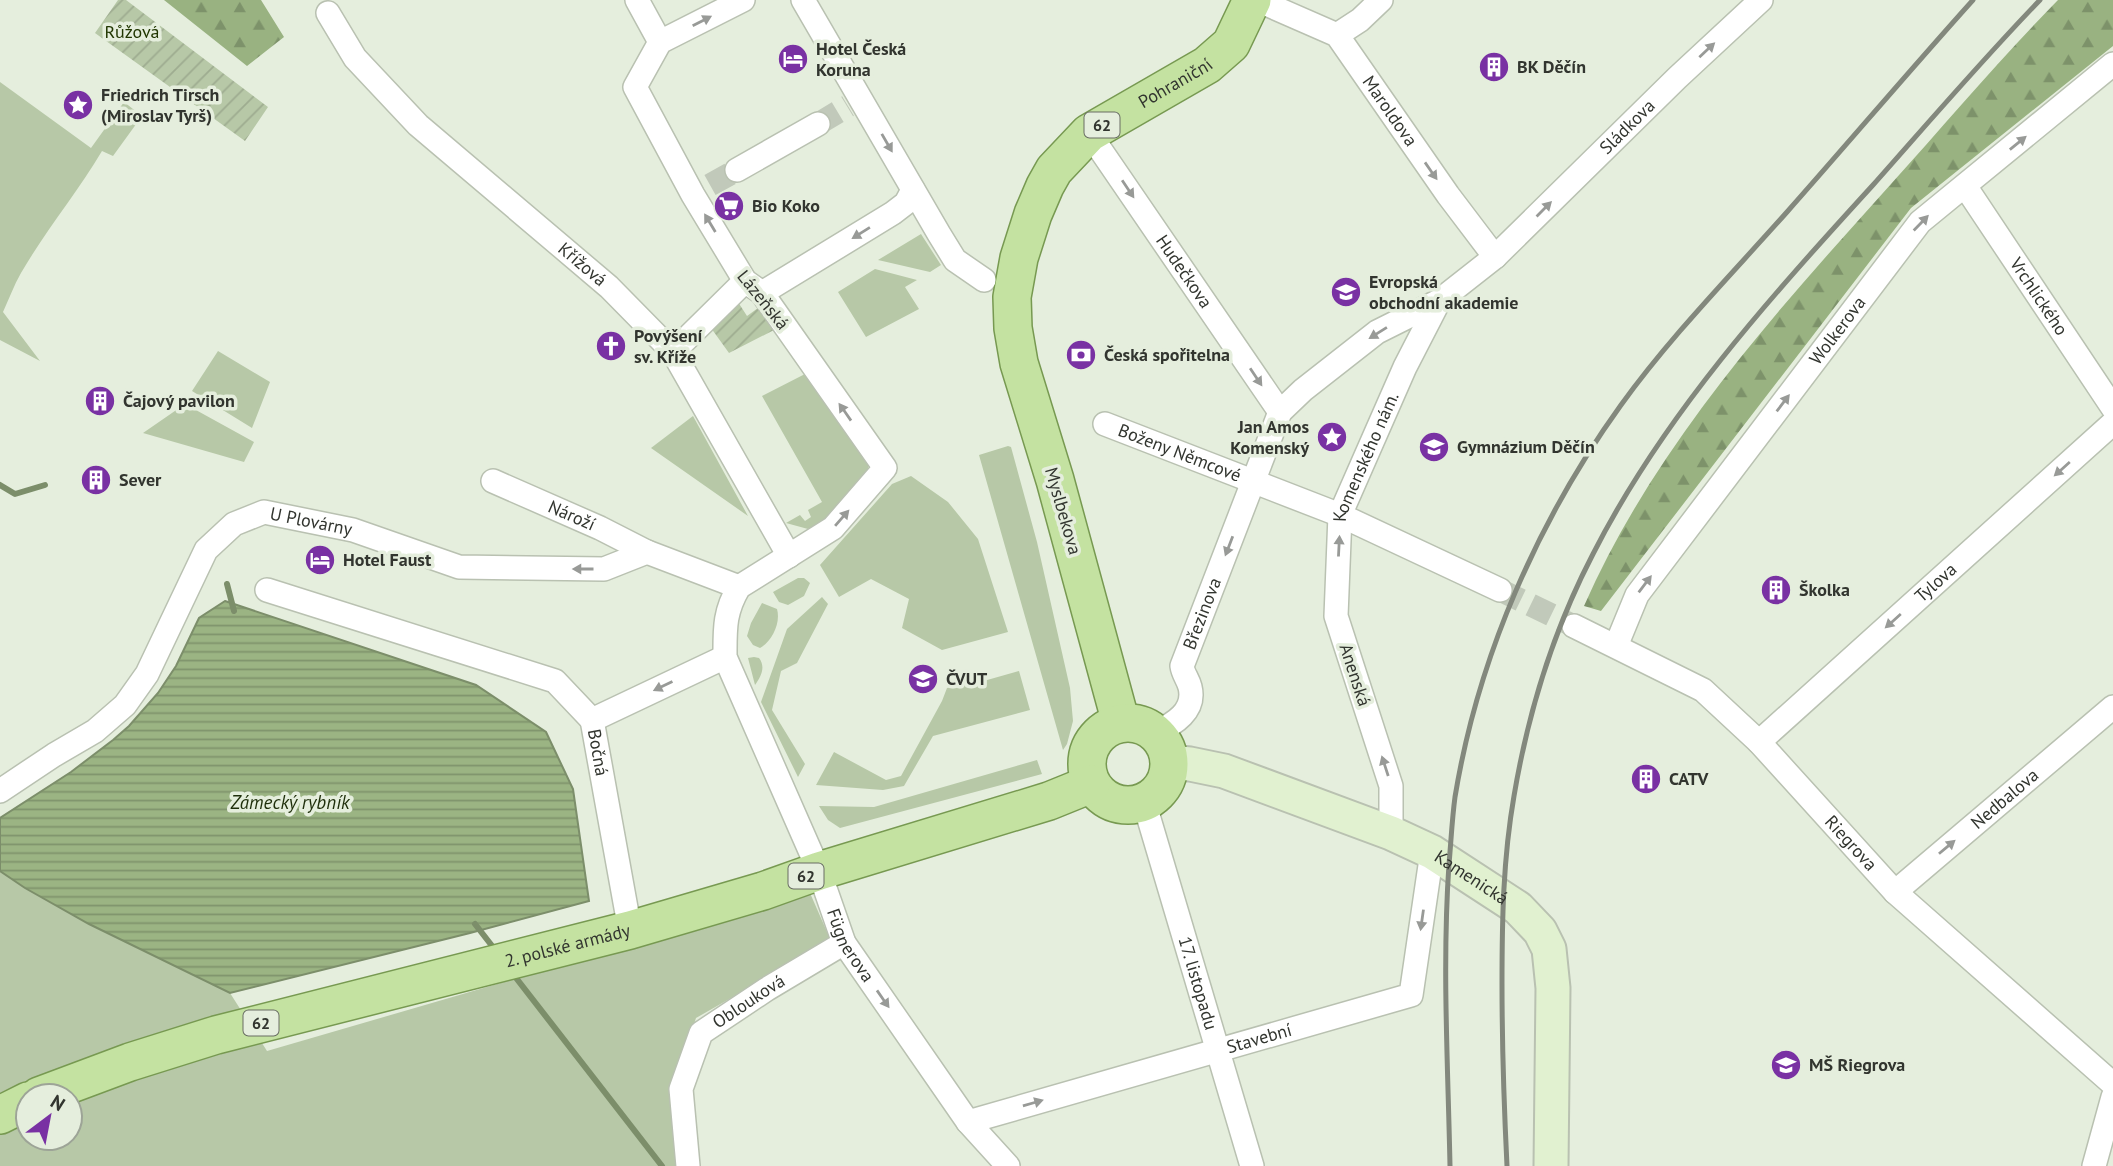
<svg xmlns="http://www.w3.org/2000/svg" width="2113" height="1166" viewBox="0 0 2113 1166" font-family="'PT Sans',sans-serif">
<defs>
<pattern id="forest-firs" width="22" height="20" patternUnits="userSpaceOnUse" patternTransform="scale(1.75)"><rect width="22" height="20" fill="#99b281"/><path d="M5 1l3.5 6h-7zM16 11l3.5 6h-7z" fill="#7d926a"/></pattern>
<pattern id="garden-furrows" width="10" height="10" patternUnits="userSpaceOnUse" patternTransform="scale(1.75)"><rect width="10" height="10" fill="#b7c8a7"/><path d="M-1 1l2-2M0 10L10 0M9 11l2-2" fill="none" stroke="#9eac90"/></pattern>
<pattern id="water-rules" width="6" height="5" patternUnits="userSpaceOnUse" patternTransform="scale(1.75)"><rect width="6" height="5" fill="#9bb483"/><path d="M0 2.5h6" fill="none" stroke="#7f936c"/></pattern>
</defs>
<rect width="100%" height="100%" fill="#e5eedd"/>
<path fill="#b7c8a7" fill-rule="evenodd" d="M0,82L91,148L124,102L142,116L113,156L102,151C77,193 46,230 21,273C14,285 9,299 3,312L40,361L0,340Z
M921,234L941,265L930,272L878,260Z
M875,269L917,280L905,287L919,309L866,337L838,292Z
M218,351L270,382L252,428L192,391Z
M805,374L868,463V471L827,519L808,529L786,523L800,515L805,521L811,517L808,510L822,502L762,396Z
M185,404L254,442L244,462L143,433Z
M693,416L748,516L651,448Z
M1008,446L1011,447L1037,542L1070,688L1073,721L1067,744L1063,750L979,455Z
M911,476L948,502L978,539L1008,632L942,650L902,628L909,599L871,579L839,597L820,565L892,484Z
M798,578H804L810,583L804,596L788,605L779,602L773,592Z
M822,597L828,604L797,663L781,671L772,710L805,764L798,777L761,702L787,629Z
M762,603L777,609C781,623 772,641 760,648L753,645L747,636L751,623Z
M754,657L759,658C766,667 761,677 755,685L748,658Z
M1019,671L1030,710L933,736L904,786L883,790L816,785L834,752L886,780L901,776L942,701L947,688L964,682L966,686Z
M1037,760L1042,774L840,828L828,820L819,806L874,807Z
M0,871L25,888L89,924L230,993L267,1051L810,893L831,941L696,1018L671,1094L680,1166H0ZM28,1096H70V1138H28Z"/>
<path fill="url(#forest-firs)" d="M164,0H261L284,37L247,66Z
M2058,0H2113V46L1911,208L1601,611L1584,606C1655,445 1774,314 1891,184C1946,123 2000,59 2058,0Z"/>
<path fill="url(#garden-furrows)" d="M118,0H126L268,107L245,141L95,33Z
M738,302L747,316L758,308L774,330L729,353L711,328Z"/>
<path fill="url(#water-rules)" stroke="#7c8e6a" stroke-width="2" d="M225,601L476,685L546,732L573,789L589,901L470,933L230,993L89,924L25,888L0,871V818L71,772L113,740L129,726L158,693L176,666L199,618Z"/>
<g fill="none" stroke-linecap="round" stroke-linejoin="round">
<path stroke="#7c8e6a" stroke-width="6" d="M0,485L15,494L45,485
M227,584L234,611
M475,924L496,951
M513,974L662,1166"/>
<path stroke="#c1c9ba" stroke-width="23" stroke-dasharray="23 11" stroke-linecap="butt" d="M818,124L848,106
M710,185L737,170
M1500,590L1574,626"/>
<g stroke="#b9c1b1" stroke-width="26">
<g id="street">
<path d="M637,0L660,42"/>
<path id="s1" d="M743,0L660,42L635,87L693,195L745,281L762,293L885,468L833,528L739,587C724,612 725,629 725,657L819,871L844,943L968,1122L1008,1166"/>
<path d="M803,0L939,234L955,260L984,280"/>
<path id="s2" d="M1257,0L1337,35L1448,195L1495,257"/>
<path id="s3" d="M328,13L355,58L418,125L609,287L673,352L789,556"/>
<path d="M1337,35L1360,20L1381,0"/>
<path id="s4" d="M1089,133L1280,412"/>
<path d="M737,170L818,124"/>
<path id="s5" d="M1965,186L2113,408"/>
<path d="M762,293L893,213L906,203L913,190"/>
<path d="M673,352L745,281"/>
<path id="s6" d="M1105,424L1340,515L1500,590"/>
<path id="s7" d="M493,481L600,528L647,552L739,587"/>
<path d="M267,590L555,681L592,720"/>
<path id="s8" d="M1574,626L1703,690L1759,742L1895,892L2113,1084"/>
<path id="s9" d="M1616,646L1637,595L1920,222L2113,64"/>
<path id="s10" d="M592,720L630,930"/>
<path d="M592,720L725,657"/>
<path id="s11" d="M1155,733C1174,724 1196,711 1190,687C1188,679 1183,674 1182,666L1280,412L1303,390L1377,332L1439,301L1495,257L1677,78L1761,0"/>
<path id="s12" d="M1759,742L2113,423"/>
<path id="s13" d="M0,791L54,755L95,731L125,705L147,674L206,550L234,524L264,512L353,530L459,567L604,569L647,552"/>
<path id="s14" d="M1144,802L1252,1166"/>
<path id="s15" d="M1391,833V786L1336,616L1340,515L1405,367L1439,301"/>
<path id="s16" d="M1895,892L2113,707"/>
<path id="s17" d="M968,1122L1411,995L1432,852"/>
<path id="s18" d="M688,1166L681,1089L701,1033L767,989L844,943"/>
<path d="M2094,1166L2113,1097"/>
</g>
</g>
<g stroke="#b9c1b1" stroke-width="37">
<g id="secondary">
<path id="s19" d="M1169,762L1190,764L1224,771L1391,833L1432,852L1518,908L1540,931L1549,949L1553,988L1551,1166"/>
</g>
</g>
<g stroke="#779951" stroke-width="40">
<g id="primary">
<path id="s20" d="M1121,723L1055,480L1019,363L1013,328L1012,297L1019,258L1033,214L1045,186L1054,170L1089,133L1207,65L1231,44L1252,0"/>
<circle cx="1128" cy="764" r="41"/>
<path id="s21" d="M39,1096L130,1062L216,1035L630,930L763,891L819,871L1049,801L1091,784"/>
<path d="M0,1115L28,1101"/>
</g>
</g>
<use href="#street" stroke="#fff" stroke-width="23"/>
<use href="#secondary" stroke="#e1f1d0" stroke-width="33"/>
<use href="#primary" stroke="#c4e2a1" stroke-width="37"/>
<path stroke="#83887d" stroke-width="5" d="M1450,1166C1448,1065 1442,965 1449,864C1451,842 1452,819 1455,797C1478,657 1538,520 1621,405C1670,337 1731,275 1787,212C1849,142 1910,70 1973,0
M1507,1166C1504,1105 1502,1045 1502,984C1502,921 1503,859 1514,796C1528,713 1554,629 1593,554C1663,416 1769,299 1873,185C1928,123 1982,60 2040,0"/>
</g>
<defs><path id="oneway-solid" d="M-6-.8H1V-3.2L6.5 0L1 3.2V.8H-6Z" transform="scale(1.75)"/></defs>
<g fill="#989a97">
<use href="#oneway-solid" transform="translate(702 21) rotate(-27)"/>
<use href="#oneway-solid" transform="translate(1707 50) rotate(-43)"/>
<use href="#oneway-solid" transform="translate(887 143) rotate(60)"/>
<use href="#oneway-solid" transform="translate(2018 143) rotate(-39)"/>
<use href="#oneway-solid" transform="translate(1431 171) rotate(55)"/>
<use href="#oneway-solid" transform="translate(1128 189) rotate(56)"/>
<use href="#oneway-solid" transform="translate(1544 209) rotate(-45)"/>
<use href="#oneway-solid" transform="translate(710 223) rotate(-121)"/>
<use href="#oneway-solid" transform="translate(1921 223) rotate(-46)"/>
<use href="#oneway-solid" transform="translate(861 233) rotate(148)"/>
<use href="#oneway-solid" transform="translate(1378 333) rotate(148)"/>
<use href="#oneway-solid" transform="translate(1256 377) rotate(56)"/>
<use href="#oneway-solid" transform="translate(1783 403) rotate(-53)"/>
<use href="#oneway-solid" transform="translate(845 412) rotate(-125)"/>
<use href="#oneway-solid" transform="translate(2062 469) rotate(138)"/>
<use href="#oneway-solid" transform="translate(842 518) rotate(-49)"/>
<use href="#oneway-solid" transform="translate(1229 546) rotate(111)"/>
<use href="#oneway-solid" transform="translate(1339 546) rotate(-87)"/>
<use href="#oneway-solid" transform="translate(583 569) rotate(-180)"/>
<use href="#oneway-solid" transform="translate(1645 584) rotate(-53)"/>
<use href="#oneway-solid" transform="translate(1893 621) rotate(138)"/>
<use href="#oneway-solid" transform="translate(663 686) rotate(154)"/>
<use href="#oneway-solid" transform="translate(1385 766) rotate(-108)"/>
<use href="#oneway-solid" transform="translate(1947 847) rotate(-40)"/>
<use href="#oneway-solid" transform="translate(1422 920) rotate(98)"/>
<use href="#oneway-solid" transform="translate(883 999) rotate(55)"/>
<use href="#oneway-solid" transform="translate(1033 1103) rotate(-16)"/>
</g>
<defs>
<g id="hotel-disc" transform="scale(1.575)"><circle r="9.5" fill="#7931a3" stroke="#e5eedd"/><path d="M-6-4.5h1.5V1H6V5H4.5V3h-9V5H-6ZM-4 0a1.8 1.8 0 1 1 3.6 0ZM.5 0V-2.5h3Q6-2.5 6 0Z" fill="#fff"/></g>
<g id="building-disc" transform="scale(1.575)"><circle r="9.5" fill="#7931a3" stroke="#e5eedd"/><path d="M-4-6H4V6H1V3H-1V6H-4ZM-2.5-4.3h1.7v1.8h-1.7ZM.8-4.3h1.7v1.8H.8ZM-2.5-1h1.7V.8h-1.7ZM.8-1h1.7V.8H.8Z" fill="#fff"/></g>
<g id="sight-disc" transform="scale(1.575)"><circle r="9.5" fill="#7931a3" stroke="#e5eedd"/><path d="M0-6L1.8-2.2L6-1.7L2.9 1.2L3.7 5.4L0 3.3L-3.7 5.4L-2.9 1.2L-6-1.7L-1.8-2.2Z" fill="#fff"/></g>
<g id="supermarket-disc" transform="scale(1.575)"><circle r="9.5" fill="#7931a3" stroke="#e5eedd"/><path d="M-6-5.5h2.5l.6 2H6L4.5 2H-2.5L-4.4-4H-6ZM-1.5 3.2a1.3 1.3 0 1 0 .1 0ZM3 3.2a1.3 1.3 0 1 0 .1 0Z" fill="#fff"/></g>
<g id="university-disc" transform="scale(1.575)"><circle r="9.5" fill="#7931a3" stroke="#e5eedd"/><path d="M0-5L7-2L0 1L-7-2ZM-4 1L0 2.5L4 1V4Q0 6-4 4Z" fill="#fff"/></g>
<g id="church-disc" transform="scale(1.575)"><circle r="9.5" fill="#7931a3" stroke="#e5eedd"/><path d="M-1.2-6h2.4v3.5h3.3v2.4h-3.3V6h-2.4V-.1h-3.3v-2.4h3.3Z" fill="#fff"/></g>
<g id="bank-disc" transform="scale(1.575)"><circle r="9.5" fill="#7931a3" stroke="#e5eedd"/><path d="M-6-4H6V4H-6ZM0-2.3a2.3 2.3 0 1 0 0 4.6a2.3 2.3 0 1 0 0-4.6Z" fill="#fff"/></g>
<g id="school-disc" transform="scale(1.575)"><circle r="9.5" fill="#7931a3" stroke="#e5eedd"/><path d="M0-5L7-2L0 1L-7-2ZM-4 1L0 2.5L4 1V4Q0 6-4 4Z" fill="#fff"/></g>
</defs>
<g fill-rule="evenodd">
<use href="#hotel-disc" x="793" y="59"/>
<use href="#building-disc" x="1494" y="67"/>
<use href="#sight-disc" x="78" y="105"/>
<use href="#supermarket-disc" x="729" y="206"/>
<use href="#university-disc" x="1346" y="292"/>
<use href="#church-disc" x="611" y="346"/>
<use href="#bank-disc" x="1081" y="355"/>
<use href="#building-disc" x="100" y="401"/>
<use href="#sight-disc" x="1332" y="437"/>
<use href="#university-disc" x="1434" y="447"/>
<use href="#building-disc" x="96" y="480"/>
<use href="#hotel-disc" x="320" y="560"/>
<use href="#building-disc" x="1776" y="590"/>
<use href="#university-disc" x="923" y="679"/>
<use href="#building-disc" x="1646" y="779"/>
<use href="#school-disc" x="1786" y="1065"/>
</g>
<g text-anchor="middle" stroke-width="7" stroke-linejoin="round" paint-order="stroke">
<g fill="#e5eedd" stroke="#686c63" stroke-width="2">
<rect x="1084.5" y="112.5" width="35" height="25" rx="5"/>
<rect x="788.5" y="863.5" width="35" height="25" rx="5"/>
<rect x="243.5" y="1010.5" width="35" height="25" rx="5"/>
</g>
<g font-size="16" font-weight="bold" fill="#32352f">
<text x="1102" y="131">62</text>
<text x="806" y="882">62</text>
<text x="261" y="1029">62</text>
</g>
<g font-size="18" fill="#203600" stroke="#e5eedd">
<text x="132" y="38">Růžová</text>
</g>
<g font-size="18" font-weight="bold" fill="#32352f" stroke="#e5eedd" text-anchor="start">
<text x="816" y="55">Hotel Česká<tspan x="816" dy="21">Koruna</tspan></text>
<text x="1517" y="73">BK Děčín</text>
<text x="101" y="101">Friedrich Tirsch<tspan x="101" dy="21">(Miroslav Tyrš)</tspan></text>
<text x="752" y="212">Bio Koko</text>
<text x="1369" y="288">Evropská<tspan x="1369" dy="21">obchodní akademie</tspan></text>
<text x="634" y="342">Povýšení<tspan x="634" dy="21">sv. Kříže</tspan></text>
<text x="1104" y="361">Česká spořitelna</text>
<text x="123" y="407">Čajový pavilon</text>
<text x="1309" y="433" text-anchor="end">Jan Amos<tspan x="1309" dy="21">Komenský</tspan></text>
<text x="1457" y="453">Gymnázium Děčín</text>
<text x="119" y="486">Sever</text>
<text x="343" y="566">Hotel Faust</text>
<text x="1799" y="596">Školka</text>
<text x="946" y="685">ČVUT</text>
<text x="1669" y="785">CATV</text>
<text x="1809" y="1071">MŠ Riegrova</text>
</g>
<g font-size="18" fill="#32352f" stroke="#e5eedd">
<text dy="6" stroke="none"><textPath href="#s20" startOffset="726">Pohraniční</textPath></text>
<text dy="6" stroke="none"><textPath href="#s2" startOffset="180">Maroldova</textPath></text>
<text dy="6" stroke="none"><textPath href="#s11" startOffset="810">Sládkova</textPath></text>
<text dy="6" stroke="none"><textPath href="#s3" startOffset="360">Křížová</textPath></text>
<text dy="6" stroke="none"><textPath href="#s4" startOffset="168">Hudečkova</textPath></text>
<text dy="6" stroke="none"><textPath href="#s5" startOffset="133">Vrchlického</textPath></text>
<text transform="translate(763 300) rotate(51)" y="6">Lázeňská</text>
<text dy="6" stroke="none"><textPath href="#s9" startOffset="387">Wolkerova</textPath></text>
<text dy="6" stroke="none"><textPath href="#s15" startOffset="390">Komenského nám.</textPath></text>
<text dy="6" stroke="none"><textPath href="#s6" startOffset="80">Boženy Němcové</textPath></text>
<text transform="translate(1063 511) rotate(74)" y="6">Myslbekova</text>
<text dy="6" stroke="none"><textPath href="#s7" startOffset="86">Nároží</textPath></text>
<text dy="6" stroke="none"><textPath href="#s13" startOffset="446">U Plovárny</textPath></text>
<text dy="6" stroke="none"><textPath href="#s12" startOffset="238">Tylova</textPath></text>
<text dy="6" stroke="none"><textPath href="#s11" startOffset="142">Březinova</textPath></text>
<text transform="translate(1355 675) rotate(72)" y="6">Anenská</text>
<text dy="6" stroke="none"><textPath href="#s10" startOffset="33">Bočná</textPath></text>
<text dy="6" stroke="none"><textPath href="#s16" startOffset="144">Nedbalova</textPath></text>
<text dy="6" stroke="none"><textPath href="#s8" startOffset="357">Riegrova</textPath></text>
<text dy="6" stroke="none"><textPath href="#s19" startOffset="326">Kamenická</textPath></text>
<text dy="6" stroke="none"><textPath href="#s1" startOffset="1180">Fügnerova</textPath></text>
<text dy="6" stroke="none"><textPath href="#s21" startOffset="550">2. polské armády</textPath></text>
<text dy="6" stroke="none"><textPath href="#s14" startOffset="189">17. listopadu</textPath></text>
<text dy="6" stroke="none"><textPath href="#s18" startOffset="194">Oblouková</textPath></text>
<text dy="6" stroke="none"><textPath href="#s17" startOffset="303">Stavební</textPath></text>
</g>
<g font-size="19" font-style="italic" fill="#1f2f0b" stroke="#e5eedd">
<text x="290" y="809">Zámecký rybník</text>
</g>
</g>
<g transform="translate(49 1117) rotate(32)"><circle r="33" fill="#e5eedd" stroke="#9da497" stroke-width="2"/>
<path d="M0-5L12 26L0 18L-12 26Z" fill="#7931a3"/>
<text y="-10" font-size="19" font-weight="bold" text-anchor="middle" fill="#32352f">N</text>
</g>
</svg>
